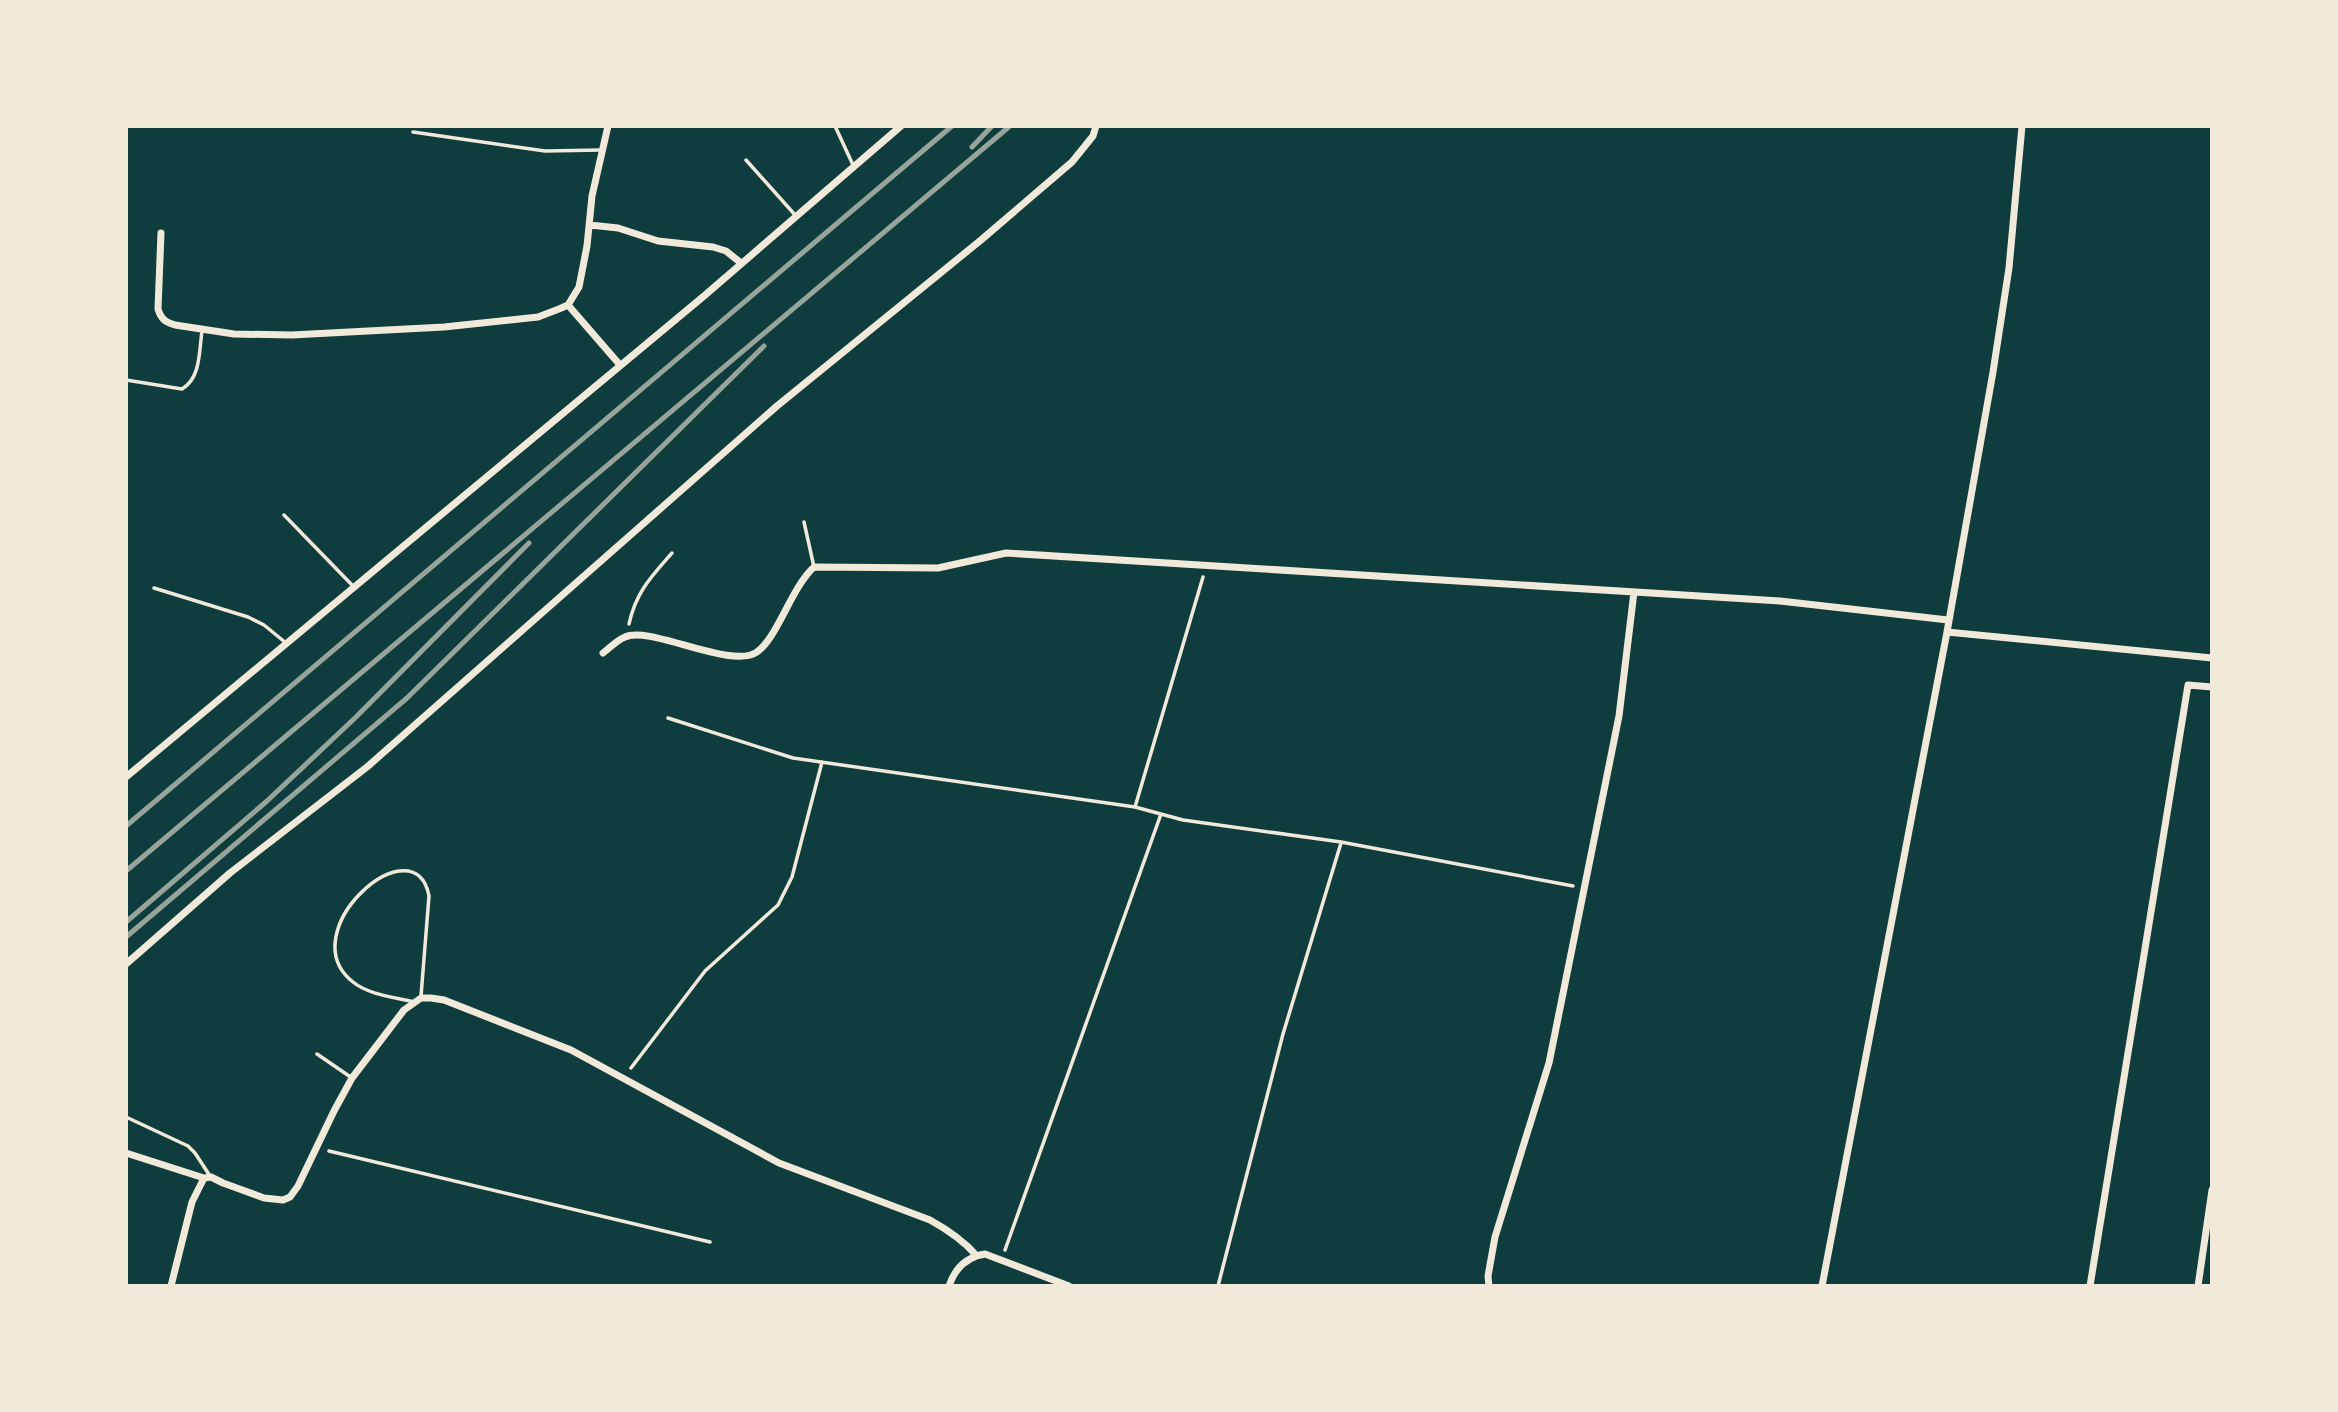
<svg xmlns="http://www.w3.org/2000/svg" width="2338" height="1412" viewBox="0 0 2338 1412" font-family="Manrope,sans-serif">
<rect width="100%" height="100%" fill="#0f3d3e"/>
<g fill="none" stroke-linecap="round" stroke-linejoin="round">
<path stroke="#f1e9da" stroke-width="3.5" d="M629,624C636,592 651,577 672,553
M668,718L793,758L1135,807L1183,820L1341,842L1573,886
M1135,807L1203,577
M631,1068L705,971L778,905L792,877L822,762
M329,1151L710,1242
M1005,1250L1161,814
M1218,1286L1283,1034L1341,843"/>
<path stroke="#f1e9da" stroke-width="3.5" d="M835,126L853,165
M413,132L545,151L602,150
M746,160L796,216
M126,380L182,389C201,378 199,351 202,331
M284,515L353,586
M804,522L814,567
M154,588L248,617L264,625L286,643
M414,1002C394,997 369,995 353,982C289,932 415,821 429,896L421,996
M317,1054L352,1078
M126,1117L188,1146L195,1153L210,1176"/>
<path stroke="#f1e9da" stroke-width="7" d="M590,225L618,228L658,241L713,247L726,251L741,263
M161,233L158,309C161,319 165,322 175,325L234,334L292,335L444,327L538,317L559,309L568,305L579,287L587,246L592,196L608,126
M568,305L620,365
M1947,632L2212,658
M603,653C610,648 617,640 625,637C649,625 732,670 757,652C778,637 791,588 814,567L938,568L1006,553L1780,601L1948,620
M126,777L704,296L901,126
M126,964L230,873L367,767L777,406L981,240L1072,162L1093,136L1096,126
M126,1153L204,1178
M171,1286L192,1202L204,1178L211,1177L223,1183L264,1198L283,1200L290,1197L298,1186L334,1111L352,1078L404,1010L421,998H431L444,1000L571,1050L779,1163L930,1220C948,1230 963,1240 976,1255
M949,1286C955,1268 966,1257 985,1254L1069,1286
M1489,1286L1488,1276L1495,1237L1549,1063L1619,716L1634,592
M1822,1286L1947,632L1993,372L2009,268L2022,126
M2090,1286L2188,685L2212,687
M2198,1286L2212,1190"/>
<path stroke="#97a49c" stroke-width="5" d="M972,147L992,126
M126,826L952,126
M126,871L1010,126
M126,922L267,801L356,717L529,543
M126,937L407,698L764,346"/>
</g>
<rect width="2338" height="1412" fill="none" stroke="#f1e9da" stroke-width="256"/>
</svg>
